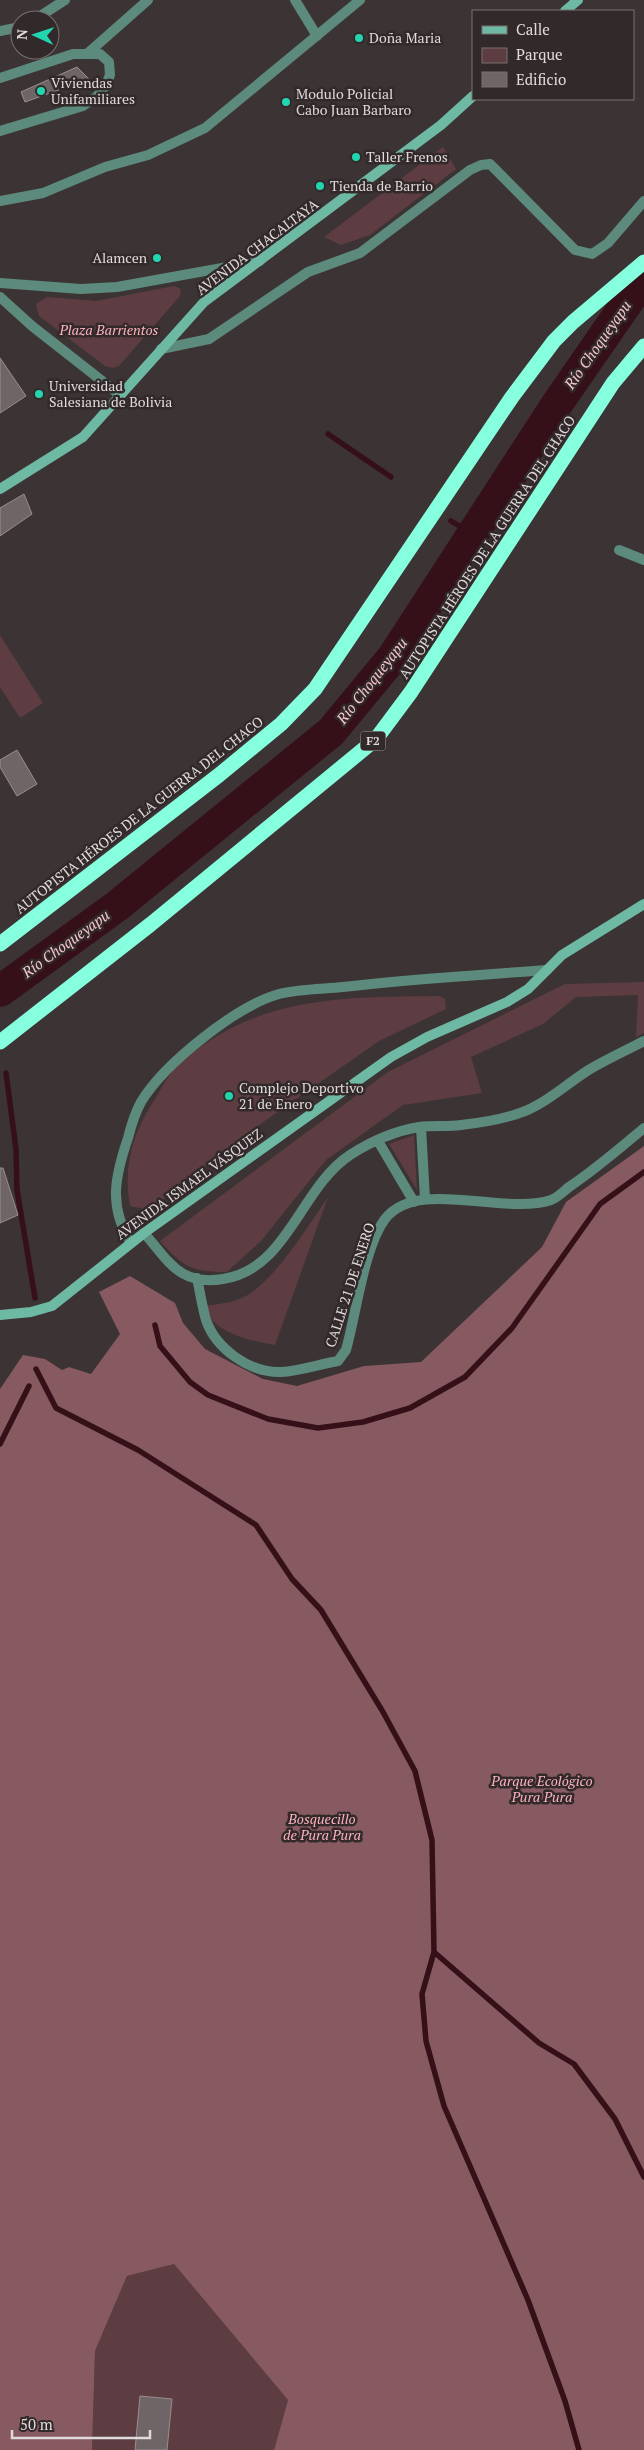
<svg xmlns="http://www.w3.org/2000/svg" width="644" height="2450" viewBox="0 0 644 2450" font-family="'PT Serif',serif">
<rect width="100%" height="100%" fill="#3c3334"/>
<path fill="#5d3d42" d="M443,147L456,169L370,235L341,245L324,237Z
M174,286L181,289L180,296L119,366L113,368L105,366L39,316L36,304L47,297L96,301Z
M0,635L43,703L20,718L0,687Z
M644,982V1033L636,1037L638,995L576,997L543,1024L471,1057L482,1093L403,1105L326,1160L261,1241L227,1272C192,1272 183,1267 160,1241L388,1072L565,984Z
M440,996L445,999L446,1009L379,1041L266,1120L149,1210L130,1206C123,1167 132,1135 153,1102C159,1093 164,1082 171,1073C180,1061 196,1050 209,1041C279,995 359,997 440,996Z
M414,1135L417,1190L389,1144Z
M328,1197L275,1345C251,1341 212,1333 204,1306C218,1304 233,1303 246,1296C276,1279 308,1226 328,1197Z
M174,2264L288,2400L274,2450H92L95,2351L127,2276Z"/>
<path fill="#875960" d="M644,1146V2450H274L288,2400L174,2264L127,2276L95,2351L92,2450H0V1389L23,1355L45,1359L62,1370L69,1367L91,1374L120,1334L99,1292L130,1276L175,1303L183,1323L205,1349L263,1379L297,1386L364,1366L421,1362L542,1247L566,1202Z"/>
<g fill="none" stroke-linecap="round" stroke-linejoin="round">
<path stroke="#351018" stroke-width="5.5" d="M328,434L391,477
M451,521L473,534
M6,1073L16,1149L17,1190L35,1298
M155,1325L160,1346L190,1382L208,1395L268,1419L318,1428L363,1422L410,1408L465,1377L512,1328L600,1204L644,1172
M36,1369L56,1408L138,1450L256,1525L292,1579L321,1610L383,1712L415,1771L432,1840L434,1952L422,1994L426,2041L444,2106L528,2300L565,2401L579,2450
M0,1444L29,1386
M434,1952L539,2043L574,2064L615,2119L644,2177"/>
<path stroke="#351018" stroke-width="32" d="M0,991L117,906L331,732L393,657L557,404L644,278"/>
</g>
<path fill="#6f6466" stroke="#9a8e8f" d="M77,67L89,79L25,102L21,92Z
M0,358L26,396L0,413Z
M24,494L32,514L0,536V508Z
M17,750L37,784L17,796L0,767V760Z
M0,1168H3L18,1215L0,1223Z
M140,2396L172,2399L167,2450H135Z"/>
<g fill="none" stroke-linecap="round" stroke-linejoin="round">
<path stroke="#5c8a7c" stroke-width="10" d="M295,0L317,36
M34,20L65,0
M0,31L20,27
M88,53L148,0
M0,78L73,54H100L109,62L110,75L105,87L96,97L83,106L0,131
M0,201L43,193L105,167L148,155L205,128L360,0
M0,283L81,289L117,287L260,261
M0,297L32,326L120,395
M161,349L209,339L308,272L360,253L470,170L481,165L490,164L575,250L592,254L608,243L644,201
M619,550L644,560
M421,1127L425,1199
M378,1141L414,1202
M144,1233C169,1261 179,1286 223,1279C288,1269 300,1188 350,1155C370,1142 395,1131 419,1127C433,1125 447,1127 461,1125C479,1123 499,1120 517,1114C543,1106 564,1086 587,1071C605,1060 625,1051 644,1041
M131,1243C108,1207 115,1176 128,1138C131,1126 135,1113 141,1102C164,1064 236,1006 279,994C299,989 323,989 343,987C411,979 479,975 547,970
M197,1278C200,1292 202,1306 206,1320C216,1349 250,1373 281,1372C300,1371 320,1364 338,1361L346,1350C356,1315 364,1247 385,1219C417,1177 504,1216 551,1200C557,1198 564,1191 569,1187C596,1169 620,1148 644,1128"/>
<path stroke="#6eb9a3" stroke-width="10" d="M565,11L578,0
M0,489L83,437L204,302L441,125L473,96
M0,1315L31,1312L52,1306L144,1233L391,1057L427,1037L507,1002L528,989L562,955L644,904"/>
<path stroke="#85ffdd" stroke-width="15" d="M0,944L219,775L281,724L315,689L512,397L554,341L573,322L644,262
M0,1042L151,924L376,739L411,692L613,383L644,346"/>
</g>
<g fill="#23d5af" stroke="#32292a" stroke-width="2">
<circle cx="359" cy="38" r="5"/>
<circle cx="41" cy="91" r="5"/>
<circle cx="286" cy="102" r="5"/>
<circle cx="356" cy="157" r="5"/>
<circle cx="320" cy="186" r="5"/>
<circle cx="157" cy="258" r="5"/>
<circle cx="39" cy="394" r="5"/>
<circle cx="229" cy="1096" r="5"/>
</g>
<g text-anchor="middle" stroke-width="5" stroke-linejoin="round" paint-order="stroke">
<rect fill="#32292a" stroke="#aca5a6" stroke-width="1" x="360.5" y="731.5" width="25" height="19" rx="4"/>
<g font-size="12" font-weight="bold" fill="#e0dadb">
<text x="373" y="745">F2</text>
</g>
<g font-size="14" fill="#e0dadb" stroke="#32292a" text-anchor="start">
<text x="369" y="43">Doña Maria</text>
<text x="51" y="88">Viviendas<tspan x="51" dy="16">Unifamiliares</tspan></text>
<text x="296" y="99">Modulo Policial<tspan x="296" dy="16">Cabo Juan Barbaro</tspan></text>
<text x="366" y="162">Taller Frenos</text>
<text x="330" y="191">Tienda de Barrio</text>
<text x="147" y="263" text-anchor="end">Alamcen</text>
<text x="49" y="391">Universidad<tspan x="49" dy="16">Salesiana de Bolivia</tspan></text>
<text x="239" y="1093">Complejo Deportivo<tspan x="239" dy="16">21 de Enero</tspan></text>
</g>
<g font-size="14" fill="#e0dadb" stroke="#32292a">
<text transform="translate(257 247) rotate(-37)" y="5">AVENIDA CHACALTAYA</text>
<text transform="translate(487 547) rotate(-57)" y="5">AUTOPISTA HÉROES DE LA GUERRA DEL CHACO</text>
<text transform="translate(139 815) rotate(-38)" y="5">AUTOPISTA HÉROES DE LA GUERRA DEL CHACO</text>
<text transform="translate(189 1184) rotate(-36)" y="5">AVENIDA ISMAEL VÁSQUEZ</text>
<text transform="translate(350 1285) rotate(-72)" y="5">CALLE 21 DE ENERO</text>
</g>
<g font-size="14" font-style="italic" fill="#feb2bd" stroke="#32292a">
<text x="109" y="335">Plaza Barrientos</text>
<text x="542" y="1786">Parque Ecológico<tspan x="542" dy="16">Pura Pura</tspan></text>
<text x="322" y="1824">Bosquecillo<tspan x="322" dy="16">de Pura Pura</tspan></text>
</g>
<g font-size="15" font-style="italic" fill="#f6c6cc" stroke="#32292a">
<text transform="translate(598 345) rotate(-55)" y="5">Río Choqueyapu</text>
<text transform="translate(372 681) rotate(-52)" y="5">Río Choqueyapu</text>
<text transform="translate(66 944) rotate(-36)" y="5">Río Choqueyapu</text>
</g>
</g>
<rect x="472" y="10" width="162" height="90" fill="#32292a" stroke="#787071"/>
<rect x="482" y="26" width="25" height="8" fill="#6eb9a3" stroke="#787071"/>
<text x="516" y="35" font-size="15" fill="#e0dadb">Calle</text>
<rect x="482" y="48" width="25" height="15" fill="#5d3d42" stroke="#787071"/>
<text x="516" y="60" font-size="15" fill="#e0dadb">Parque</text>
<rect x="482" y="72" width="25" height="15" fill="#6f6466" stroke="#787071"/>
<text x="516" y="85" font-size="15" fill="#e0dadb">Edificio</text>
<g transform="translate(35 35) rotate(273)"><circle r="24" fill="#32292a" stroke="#787071"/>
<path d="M0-4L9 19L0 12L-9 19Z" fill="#23d5af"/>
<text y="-8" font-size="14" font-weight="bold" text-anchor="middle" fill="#e0dadb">N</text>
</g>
<path d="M12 2430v8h138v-8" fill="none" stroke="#e0dadb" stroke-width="2.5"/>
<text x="20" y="2430" font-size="15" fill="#e0dadb" stroke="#32292a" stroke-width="4" paint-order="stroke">50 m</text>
</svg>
